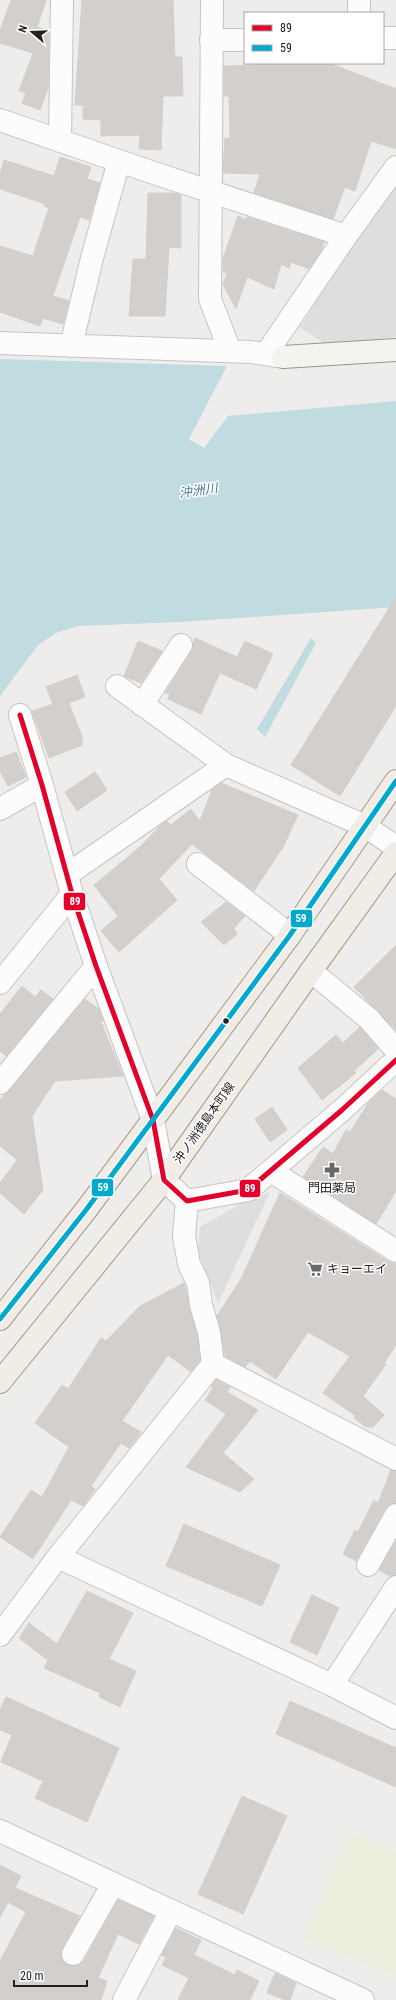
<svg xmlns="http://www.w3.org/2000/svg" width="396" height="2000" viewBox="0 0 396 2000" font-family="'Roboto Condensed','Noto Sans JP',sans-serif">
<rect width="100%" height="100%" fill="#efedeb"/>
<path fill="#eeeedf" d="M350,1832L396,1853V1977L304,1938Z"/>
<path fill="#dfdede" d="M396,177V337L325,344L300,327Z
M270,1192L218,1303L198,1250L200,1227L244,1202Z"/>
<path fill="#c0dce0" d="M0,359L227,366L189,439L204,448L228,416L396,401V607L181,622L78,626L56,633L38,645L0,696Z
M311,638L316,643L265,737L257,729Z"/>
<path fill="#d2cfcd" stroke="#d2cfcc" d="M11,0H46L37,27L49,31L48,88L40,110L22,103L26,93L19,91L33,53L0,43V31Z
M82,0H173L175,57H182L183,96H163L161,150L139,149L140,135L101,136V120L83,119V105H75Z
M256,63H329L396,89V149L371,141L355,191L345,187L333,219L254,193L260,174L223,173L225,138H230L229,96H224V66L256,65Z
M60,157L91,167L87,179L100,183L89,220L80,217L53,296L69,301L63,324L43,318L40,326L0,312V246L33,256L49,208L44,206L45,204L0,189V175L4,160L54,176Z
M148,193H175L181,195V248L169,247L165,316H129L133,259H146Z
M238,216L246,220L247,217L324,242L321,251L309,269L291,262L289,268L281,264L274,289L247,277L236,309L223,284L227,273L223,272V258Z
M396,597V706L340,796L291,765Z
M195,638L237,657L245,641L273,654L256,689L220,673L201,714L168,699L170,694L165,693L191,652Z
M138,641L162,651L141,683L124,676Z
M77,675L85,697L69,703L82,737V745L49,758L32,711L53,704L46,687Z
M16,752L26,777L8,786L0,771V758Z
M95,772L107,790L77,811L65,792Z
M221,783L298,815L283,847L254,891L192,844L159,879L177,900L119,952L101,931L118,916L94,885L141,846L160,826L167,821L171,825L191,809L200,821L212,790Z
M226,902L245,916L234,928L237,934L224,945L201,922Z
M396,945V1030L354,987Z
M22,986L35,997L41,990L53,999L6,1056L0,1051V1014Z
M85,999L99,1009L103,1020L101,1022L123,1076L55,1081L32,1116L43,1190L24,1214L0,1193V1183L17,1160L0,1146V1100Z
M360,1027L378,1049L354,1071L356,1073L322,1100L298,1068L336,1035L343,1043Z
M382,1090L396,1099V1191L376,1224L303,1177L323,1147L333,1154L346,1130L350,1132L369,1102Z
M272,1107L287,1130L270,1142L255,1119Z
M280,1193L389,1262L396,1264V1345L384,1363L386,1364L363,1396L384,1415L373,1427H366L354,1418L356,1416L323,1393L350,1356L308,1332L276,1379L250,1361L245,1367L225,1356L221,1330L217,1316L241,1279Z
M184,1283L197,1335L200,1360L191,1372L168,1355L122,1421L141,1432L137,1438L129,1448L121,1443L91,1486L95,1489L83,1506L71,1500L33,1559L0,1537L31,1490L42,1497L69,1447L35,1423L62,1385L68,1389L101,1338L106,1341L140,1306Z
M216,1380L230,1387L227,1392L258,1410L223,1453L254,1479L240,1492L186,1467L226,1414L205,1400L213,1388L211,1387Z
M391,1470L396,1471V1503L390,1504L385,1509L356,1561L343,1554L355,1530L358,1532L374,1500L378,1503Z
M184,1524L280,1565L262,1606L166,1566Z
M396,1541V1575L390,1576L379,1570Z
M87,1591L133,1613L109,1659L136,1671L120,1707L99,1697L100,1693L44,1668L48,1660L19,1638L29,1623L57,1644Z
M312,1595L339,1608L317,1655L290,1642Z
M6,1697L119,1748L87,1822L35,1798L43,1781L1,1762L12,1735L0,1730V1710Z
M290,1701L396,1748V1787L276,1734Z
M242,1796L287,1816L243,1914L198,1894Z
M0,1865L21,1876L15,1888L80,1916L62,1948L61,1954L62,1960L67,1965L73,1966L79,1965L84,1961L118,1900L154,1916L139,1944L118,1934L98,1978L107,1981L101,2000H0V1961L26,1912L8,1902L0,1917Z
M176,1928L201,1940L194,1955L235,1975L237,1970L259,1981L250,2000H178L189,1978L162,1965L166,1957L162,1955Z
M275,1973L296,1983L290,2000H285L267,1993Z"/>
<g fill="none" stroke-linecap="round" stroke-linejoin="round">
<g stroke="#c5c4c3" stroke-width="24">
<path id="street" d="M212,0L210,299L230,351
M359,13V0
M383,38H396
M211,40H245
M0,120L151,172L346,236
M60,141L62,0
M0,343L251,352L283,357
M71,346L92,258L119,161
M266,354L346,236L396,167
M117,686L226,765L365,826L396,847
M142,705L181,645
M20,715L42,785L72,894L96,966L153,1120L164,1180L187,1201L248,1190L342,1110L396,1060
M0,809L42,785
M198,864L290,935
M68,874L226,765
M311,971L369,1019L396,1050
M0,983L72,894
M0,1083L96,966
M271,1171L396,1251
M213,1364L396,1459
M58,1557L332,1685L396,1718
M368,1565L396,1515
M0,1635L58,1557L213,1364L209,1332L201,1305L198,1283L189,1264L184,1236L187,1201
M332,1685L396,1587
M0,1831L363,2000
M73,1954L113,1884
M124,2000L171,1911"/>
</g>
<g stroke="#989882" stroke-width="24">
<path id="secondary" d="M283,357L396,350"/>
</g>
<g stroke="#a59987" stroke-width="24">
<path id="primary" d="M0,1319L86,1210L290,935L396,781
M0,1382L164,1180L311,971L396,853"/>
</g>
<use href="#street" stroke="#fdfcfc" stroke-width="22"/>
<use href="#secondary" stroke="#f4f3ed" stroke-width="22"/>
<use href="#primary" stroke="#f2ece7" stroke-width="22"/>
<g stroke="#fff" stroke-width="8">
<path id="bus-1" d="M20,715L42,785L72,894L96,966L153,1120L164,1180L187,1201L248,1190L342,1110L396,1060"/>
</g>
<g stroke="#fff" stroke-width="8">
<path id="bus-2" d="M0,1319L86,1210L290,935L396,781"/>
</g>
<use href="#bus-1" stroke="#e4002b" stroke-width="5"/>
<use href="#bus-2" stroke="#00a9ce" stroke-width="5"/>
</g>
<defs>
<g id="pharmacy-bare" transform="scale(1.2)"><path d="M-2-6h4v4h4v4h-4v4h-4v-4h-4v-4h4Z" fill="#696868" stroke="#fff" stroke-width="2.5" paint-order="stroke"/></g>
<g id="supermarket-bare" transform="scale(1.2)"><path d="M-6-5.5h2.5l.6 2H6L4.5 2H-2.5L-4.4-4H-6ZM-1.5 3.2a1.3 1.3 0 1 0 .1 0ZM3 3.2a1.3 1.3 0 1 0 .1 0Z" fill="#696868" stroke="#fff" stroke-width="2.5" paint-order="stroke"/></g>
</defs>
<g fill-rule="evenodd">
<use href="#pharmacy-bare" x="332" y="1170"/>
<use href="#supermarket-bare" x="315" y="1269"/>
</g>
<circle fill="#212121" stroke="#fff" stroke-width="1.5" cx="226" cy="1021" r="3.5"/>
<g text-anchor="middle" stroke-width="3" stroke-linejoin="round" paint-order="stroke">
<g font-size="12" fill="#212121" stroke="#fff">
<text transform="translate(204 1123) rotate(-55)" y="4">沖ノ洲徳島本町線</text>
</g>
<g font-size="12" fill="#212121" stroke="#fff">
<text x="332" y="1192">門田薬局</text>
<text x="327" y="1273" text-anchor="start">キョーエイ</text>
</g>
<g font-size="13" font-style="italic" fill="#4c799d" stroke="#fff">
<text transform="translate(198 490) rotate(-8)" y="5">沖洲川</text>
</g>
</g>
<g stroke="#fff" stroke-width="1.5">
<rect x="63" y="892" width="23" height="19" rx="4" fill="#e4002b"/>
<rect x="290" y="909" width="23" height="19" rx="4" fill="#00a9ce"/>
<rect x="91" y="1178" width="23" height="19" rx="4" fill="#00a9ce"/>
<rect x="239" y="1179" width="22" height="19" rx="4" fill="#e4002b"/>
</g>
<g font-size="11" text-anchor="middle" font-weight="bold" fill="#fff">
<text x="75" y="905">89</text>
<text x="301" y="922">59</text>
<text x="103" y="1191">59</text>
<text x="250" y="1192">89</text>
</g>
<rect x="244" y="12" width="140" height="52" fill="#ffffff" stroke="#a6a6a6"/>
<rect x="252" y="25" width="20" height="6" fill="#e4002b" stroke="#a6a6a6"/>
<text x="280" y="32" font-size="12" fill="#212121">89</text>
<rect x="252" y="45" width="20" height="6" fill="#00a9ce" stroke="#a6a6a6"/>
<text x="280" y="52" font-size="12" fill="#212121">59</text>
<g transform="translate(32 32) rotate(289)" stroke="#ffffff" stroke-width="3" paint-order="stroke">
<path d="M0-3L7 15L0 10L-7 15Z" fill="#212121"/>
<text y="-6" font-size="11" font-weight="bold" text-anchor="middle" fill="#212121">N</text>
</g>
<path d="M14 1980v6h73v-6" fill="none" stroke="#212121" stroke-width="2"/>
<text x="20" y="1980" font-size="12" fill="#212121" stroke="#ffffff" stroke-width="3" paint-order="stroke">20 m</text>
</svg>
